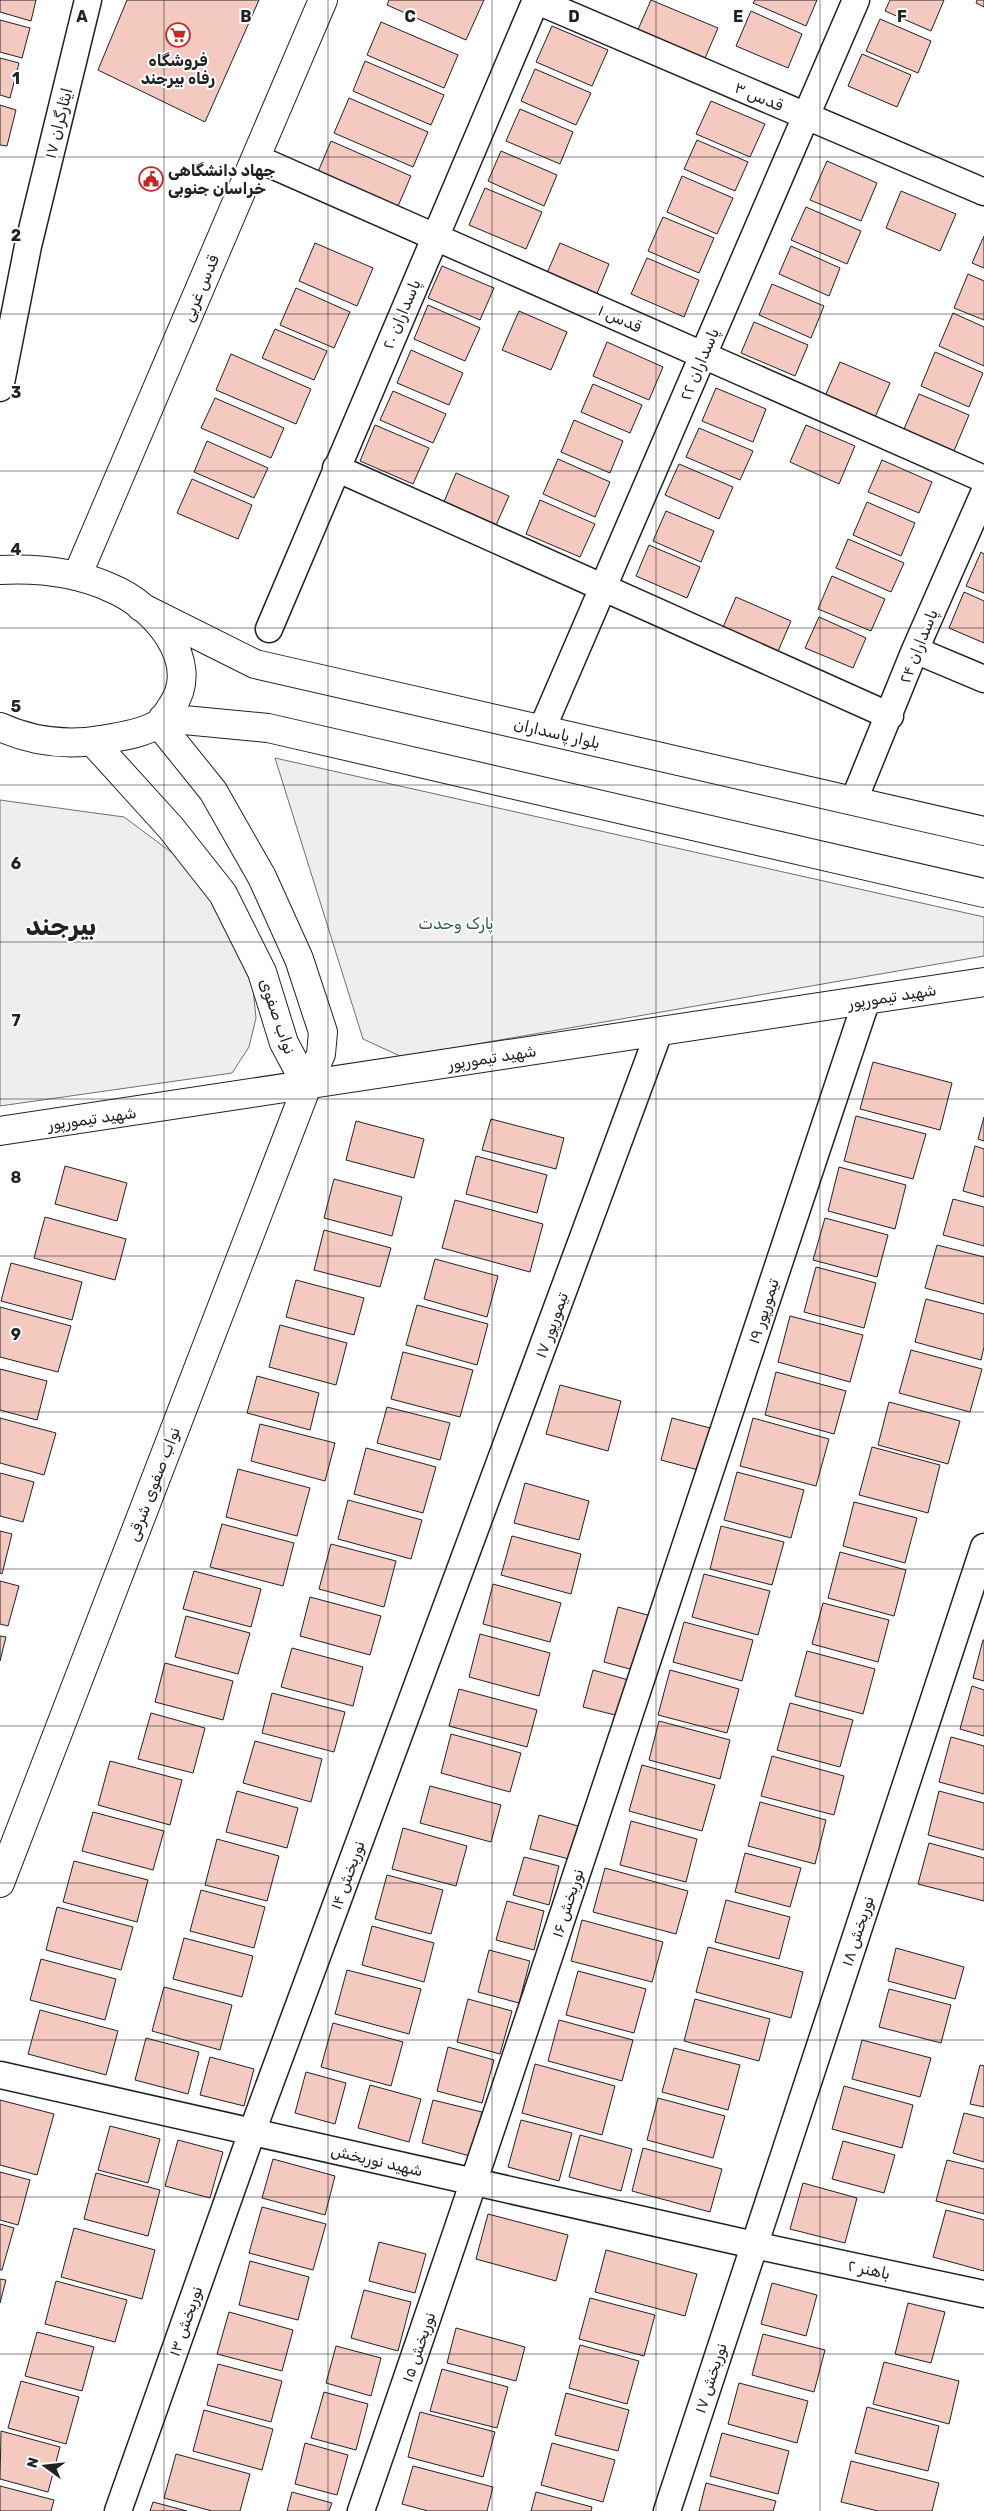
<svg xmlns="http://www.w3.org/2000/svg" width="984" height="2511" viewBox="0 0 984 2511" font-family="Rubik,Vazirmatn,sans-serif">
<rect width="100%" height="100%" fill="#fff"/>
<path fill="#eee" stroke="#6f6f6f" d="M275,758L984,917V956L402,1057L363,1039Z
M0,800L124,817L175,855L217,903L253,988L256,1018L249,1047L232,1073L0,1106Z"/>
<path fill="#f3c9c0" stroke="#222" d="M0,0H36L31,21L0,12Z
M127,0H259L205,122L98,70Z
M389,0H484L466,40L387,5Z
M651,0L718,28L703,63L636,34Z
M755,0H817L806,26L753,3Z
M890,0H944L931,31L885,11Z
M977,0H984V7L976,3Z
M751,11L802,34L788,68L736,46Z
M880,19L931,41L918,73L866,51Z
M0,20L30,28L22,58L0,52Z
M381,22L458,55L444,88L367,55Z
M552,26L608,50L592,86L536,62Z
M862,54L911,75L897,107L848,86Z
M0,58L19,63L10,98L0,95Z
M365,61L444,95L431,125L353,91Z
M535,69L591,93L576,125L521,101Z
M349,98L428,132L413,167L334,133Z
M711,101L765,124L750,157L696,134Z
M0,105L16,110L7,146L0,145Z
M520,109L573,132L560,164L506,141Z
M697,140L748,162L735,191L684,169Z
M331,141L411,176L395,213L315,179Z
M501,151L557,175L544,206L488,181Z
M827,161L877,183L861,221L810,200Z
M682,176L733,198L717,234L667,212Z
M485,188L542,212L526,249L469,225Z
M901,191L956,214L940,251L886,228Z
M806,207L861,231L847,264L791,240Z
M663,217L714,238L699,273L648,251Z
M984,236V268L972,263Z
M315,243L373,268L357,306L299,281Z
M560,243L609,264L594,301L544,280Z
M791,246L840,268L829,296L779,274Z
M647,258L699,280L684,317L631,294Z
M442,266L494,288L480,320L428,298Z
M968,274L984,281V320L954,308Z
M772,284L824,306L811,338L759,315Z
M296,288L350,312L334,348L280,325Z
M428,305L480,328L465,361L414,339Z
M519,311L567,332L551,370L502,350Z
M953,313L984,327V366L939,346Z
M754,322L808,345L795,376L741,353Z
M275,329L327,351L314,380L262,358Z
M607,342L663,367L649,400L593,376Z
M411,350L463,373L449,405L397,383Z
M935,352L983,373L969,407L921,386Z
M231,354L311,389L296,424L216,390Z
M840,362L890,383L872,424L822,403Z
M593,384L642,405L630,433L581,412Z
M716,388L766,409L753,442L702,421Z
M393,391L446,414L433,443L380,420Z
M919,394L969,415L954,451L904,429Z
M215,398L284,428L271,458L201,428Z
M574,420L623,441L610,473L561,452Z
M375,425L429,448L413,484L360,461Z
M806,425L855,446L839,484L790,462Z
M699,428L753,451L740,480L686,457Z
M207,441L268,468L254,498L194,472Z
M558,459L610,482L595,517L543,494Z
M882,460L932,482L919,513L868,492Z
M679,464L733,487L719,519L665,495Z
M456,473L509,496L493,532L441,509Z
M192,479L252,505L238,539L177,513Z
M540,500L595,524L580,557L526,534Z
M867,502L915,523L901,556L853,535Z
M666,511L714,531L701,562L653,541Z
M848,539L904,563L891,592L836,568Z
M649,545L700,567L687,598L636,576Z
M981,552L984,554V593L966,586Z
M832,576L885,599L871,631L818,609Z
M964,592L984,601V643L949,628Z
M736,597L791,621L776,656L721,632Z
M819,617L866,638L853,668L805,648Z
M873,1062L952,1083L940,1130L860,1109Z
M856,1116L926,1134L913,1179L844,1161Z
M984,1117V1141L978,1139Z
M491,1119L564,1138L556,1169L482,1150Z
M356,1121L424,1139L414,1178L346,1160Z
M975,1146L984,1149V1197L963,1191Z
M476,1156L547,1175L537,1213L466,1194Z
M65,1166L127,1183L117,1221L55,1204Z
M839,1167L906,1185L895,1229L828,1211Z
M334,1179L402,1197L392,1236L324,1218Z
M953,1199L984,1207V1246L943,1235Z
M455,1200L543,1224L530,1272L442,1248Z
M45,1217L126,1239L115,1280L34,1258Z
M825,1218L888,1235L877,1277L813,1260Z
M324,1230L391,1248L380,1287L314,1270Z
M937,1245L984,1257V1304L925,1288Z
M435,1259L498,1276L487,1317L424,1299Z
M11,1263L82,1282L72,1320L1,1301Z
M816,1267L876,1283L864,1328L804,1312Z
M296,1280L364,1298L354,1335L286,1317Z
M926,1299L984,1314V1347L981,1360L915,1342Z
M417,1305L488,1324L477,1365L406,1345Z
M0,1307L71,1326L58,1372L0,1357Z
M790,1316L863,1335L850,1382L778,1362Z
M280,1325L347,1343L336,1385L269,1367Z
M911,1350L982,1369L970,1412L899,1393Z
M403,1352L473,1370L460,1417L391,1399Z
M0,1369L47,1381L37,1420L0,1410Z
M776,1372L846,1391L834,1434L765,1415Z
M257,1376L319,1393L310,1430L247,1413Z
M560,1385L621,1401L608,1451L546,1434Z
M889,1402L960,1421L948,1464L878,1445Z
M387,1407L450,1423L440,1460L377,1443Z
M0,1418L56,1433L44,1475L0,1463Z
M672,1418L714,1429L702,1471L661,1460Z
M753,1418L829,1439L816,1486L740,1466Z
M260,1424L335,1443L325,1481L251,1461Z
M872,1447L940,1465L928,1513L859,1495Z
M366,1448L436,1467L423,1513L354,1494Z
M238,1469L310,1488L297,1536L226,1517Z
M737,1472L804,1490L791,1538L724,1520Z
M0,1473L34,1482L23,1522L0,1516Z
M525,1483L589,1501L579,1540L514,1523Z
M348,1500L422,1520L411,1559L338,1539Z
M854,1502L917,1518L905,1563L843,1546Z
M222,1524L294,1543L283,1586L210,1567Z
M721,1526L784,1542L772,1585L710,1569Z
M0,1531L12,1534L2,1574L0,1573Z
M512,1536L581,1554L571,1594L501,1575Z
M331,1544L396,1561L384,1607L319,1589Z
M840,1552L906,1570L894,1616L828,1598Z
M194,1571L261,1589L251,1627L183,1609Z
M704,1574L770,1591L758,1635L692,1617Z
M0,1581L19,1586L8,1626L0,1624Z
M493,1584L561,1603L550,1642L483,1624Z
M310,1597L381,1616L370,1655L300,1636Z
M823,1603L889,1620L878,1662L812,1644Z
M618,1607L651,1616L637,1671L604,1662Z
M186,1616L250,1633L238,1674L175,1657Z
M684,1622L753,1640L742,1681L673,1662Z
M480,1634L550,1653L539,1696L469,1677Z
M0,1636L6,1637L0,1661Z
M983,1640H984V1681L973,1678Z
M292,1648L363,1667L353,1706L281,1687Z
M807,1651L875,1669L863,1714L795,1696Z
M165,1663L233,1681L223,1720L155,1702Z
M593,1670L632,1681L623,1717L583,1707Z
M670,1670L739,1689L727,1733L658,1715Z
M972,1686L984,1690V1736L960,1729Z
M459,1689L537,1710L527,1747L449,1726Z
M272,1693L345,1712L334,1752L262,1733Z
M790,1703L853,1720L840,1767L777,1750Z
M151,1713L205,1728L193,1773L138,1759Z
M659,1721L730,1740L720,1779L649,1760Z
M451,1734L521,1753L510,1792L441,1773Z
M951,1737L984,1746V1794L939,1782Z
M255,1741L322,1759L311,1802L243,1783Z
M772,1756L844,1776L834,1815L761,1796Z
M110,1761L182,1780L170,1825L98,1805Z
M642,1765L715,1785L702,1831L629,1811Z
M430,1786L501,1805L491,1842L420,1823Z
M237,1791L298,1808L287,1848L226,1832Z
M939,1791L984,1803V1850L928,1835Z
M760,1802L826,1820L815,1864L748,1846Z
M93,1812L164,1831L153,1870L82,1851Z
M539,1815L578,1826L569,1859L530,1849Z
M631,1821L697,1839L686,1882L620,1865Z
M403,1828L467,1846L456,1886L392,1869Z
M217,1839L279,1856L267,1901L205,1885Z
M929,1843L984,1858V1901L918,1884Z
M745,1853L801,1868L790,1907L735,1892Z
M524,1857L559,1866L549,1905L513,1895Z
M74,1861L148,1880L137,1922L63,1902Z
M605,1868L688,1891L676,1934L593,1912Z
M387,1875L443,1890L431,1934L375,1919Z
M201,1890L265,1907L254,1948L190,1931Z
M726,1900L790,1917L779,1959L715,1942Z
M507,1901L544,1911L534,1950L496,1940Z
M57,1907L133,1927L121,1970L46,1950Z
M582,1920L663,1942L652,1982L571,1961Z
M372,1926L434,1943L424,1982L362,1965Z
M184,1938L253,1956L242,1997L173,1979Z
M708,1947L803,1972L791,2018L696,1992Z
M896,1948L964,1967L955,1999L888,1981Z
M489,1950L530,1961L519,2003L478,1992Z
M41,1959L116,1979L105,2020L30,2000Z
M347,1970L421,1989L409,2034L335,2014Z
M578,1971L646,1989L634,2033L566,2015Z
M164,1987L232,2005L220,2050L152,2031Z
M889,1989L951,2005L941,2043L879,2027Z
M468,1999L512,2011L500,2054L457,2042Z
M695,1999L770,2019L759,2061L684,2041Z
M40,2010L118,2031L106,2075L28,2054Z
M559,2020L633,2040L622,2081L548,2061Z
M333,2023L403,2042L391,2086L321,2067Z
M146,2038L199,2052L188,2094L135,2080Z
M862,2040L931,2058L920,2097L852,2079Z
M448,2047L494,2060L482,2103L437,2091Z
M674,2048L740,2065L728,2110L662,2092Z
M210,2057L254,2069L244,2106L200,2095Z
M535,2064L615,2086L602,2135L522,2113Z
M980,2065L984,2066V2107L970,2104Z
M306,2072L346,2083L335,2124L295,2113Z
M370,2085L421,2099L409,2142L358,2128Z
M844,2086L913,2105L902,2148L832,2129Z
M658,2098L725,2116L713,2158L647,2140Z
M0,2100L54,2114L37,2175L0,2165Z
M433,2100L482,2112L470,2156L422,2143Z
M964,2113L984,2118V2162L953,2153Z
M521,2120L572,2133L559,2181L508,2167Z
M110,2126L160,2139L148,2183L98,2170Z
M580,2135L632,2149L621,2191L569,2177Z
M178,2140L223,2152L210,2198L165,2186Z
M843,2141L895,2155L884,2193L832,2179Z
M643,2148L722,2169L710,2212L632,2191Z
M273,2159L335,2176L325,2215L262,2198Z
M947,2160L984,2169V2214L936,2201Z
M0,2172L30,2180L18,2225L0,2220Z
M96,2173L160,2190L148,2236L84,2219Z
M803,2183L857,2198L845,2243L790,2229Z
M262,2207L326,2224L313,2270L249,2253Z
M946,2210L984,2220V2271L933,2257Z
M488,2214L568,2235L556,2281L476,2259Z
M0,2224L14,2228L2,2270H0Z
M74,2228L155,2250L142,2299L61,2277Z
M379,2242L426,2254L415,2293L369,2281Z
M606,2250L697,2274L685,2316L595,2292Z
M250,2261L309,2277L298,2320L239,2305Z
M0,2279L6,2280L0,2303Z
M56,2281L127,2300L115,2342L45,2324Z
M772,2283L817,2295L806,2336L761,2324Z
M364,2290L411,2302L398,2351L351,2338Z
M590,2298L655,2315L644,2356L579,2339Z
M908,2303L945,2312L931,2363L895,2354Z
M229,2312L293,2330L282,2371L217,2354Z
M456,2328L525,2347L516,2381L447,2363Z
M37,2332L94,2347L82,2391L25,2376Z
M763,2334L825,2350L814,2392L752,2375Z
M580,2345L639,2361L627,2404L569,2388Z
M336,2346L381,2358L371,2396L326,2383Z
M884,2362L959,2381L949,2424L873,2404Z
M218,2364L282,2381L271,2422L207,2405Z
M442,2369L508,2387L497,2428L430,2411Z
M21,2381L79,2397L66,2444L8,2428Z
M739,2383L808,2401L797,2443L728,2424Z
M324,2392L368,2404L356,2450L311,2438Z
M566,2393L629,2410L618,2451L555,2435Z
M867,2407L939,2426L928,2471L855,2453Z
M204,2410L273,2429L262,2470L193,2451Z
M420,2412L495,2432L483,2477L408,2457Z
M1,2431L60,2447L48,2492L0,2479Z
M722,2433L789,2451L778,2494L710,2476Z
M305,2443L348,2455L337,2495L295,2484Z
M552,2443L615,2460L603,2502L541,2485Z
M176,2454L250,2474L240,2511H212L164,2498Z
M851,2461L939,2483L932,2511H878L841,2502Z
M413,2466L493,2487L487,2511H428L402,2504Z
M706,2483L776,2501L773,2511H699Z
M0,2486L54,2500L51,2511H0Z
M292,2492L332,2503L329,2511H287Z
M536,2492L592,2507L591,2511H531Z
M153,2502L187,2511H150Z"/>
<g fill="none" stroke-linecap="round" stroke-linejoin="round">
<g stroke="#222" stroke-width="29">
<path id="street" d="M535,0L984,192
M256,158L984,479
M0,388L28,246L88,0
M336,468L890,716
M269,629L536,0
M915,650L984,679
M542,729L856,0
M854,800L915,650L984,493
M0,2075L754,2245L984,2294
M118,2511L252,2132L659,1032
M361,2511C535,2009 698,1503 867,999
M667,2511L984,1547"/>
</g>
<g stroke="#222" stroke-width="30">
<path id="secondary" d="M77,576L323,0
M93,742L171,828L223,894L262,972L284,1043L307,1086
M0,1131L984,982
M0,1883L307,1086L321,1054L323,1032L299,959L262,877L213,791L159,724"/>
</g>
<g stroke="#222" stroke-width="30">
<path id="primary" d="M0,570C38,568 76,572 111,588C153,605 203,661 172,706C168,712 163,721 158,724C144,733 123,736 107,739C70,746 35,743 0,727
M141,607L255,664L984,831
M163,718L268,728L984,893"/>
</g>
<use href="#street" stroke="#fff" stroke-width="26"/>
<use href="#secondary" stroke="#fff" stroke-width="28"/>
<use href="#primary" stroke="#fff" stroke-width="28"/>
</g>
<path fill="none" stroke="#222" stroke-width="1" stroke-opacity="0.55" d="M164,0V2511M328,0V2511M492,0V2511M656,0V2511M820,0V2511M0,157H984M0,314H984M0,471H984M0,628H984M0,785H984M0,942H984M0,1099H984M0,1256H984M0,1412H984M0,1569H984M0,1726H984M0,1883H984M0,2040H984M0,2197H984M0,2354H984"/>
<defs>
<g id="supermarket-ring" transform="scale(1.25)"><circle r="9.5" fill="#fff" stroke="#c62828" stroke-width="1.5"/><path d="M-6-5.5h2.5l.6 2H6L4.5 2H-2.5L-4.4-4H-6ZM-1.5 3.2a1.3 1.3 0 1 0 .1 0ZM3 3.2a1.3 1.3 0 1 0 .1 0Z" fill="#c62828"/></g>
<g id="civic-ring" transform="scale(1.25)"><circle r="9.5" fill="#fff" stroke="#c62828" stroke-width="1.5"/><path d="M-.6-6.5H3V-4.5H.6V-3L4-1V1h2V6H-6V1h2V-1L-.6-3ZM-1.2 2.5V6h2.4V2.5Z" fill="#c62828"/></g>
</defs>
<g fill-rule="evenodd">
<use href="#supermarket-ring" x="178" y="35"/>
<use href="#civic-ring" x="151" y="179"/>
</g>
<g text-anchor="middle" stroke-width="4" stroke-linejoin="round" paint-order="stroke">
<g font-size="16" font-weight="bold" fill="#222" stroke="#fff">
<text x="178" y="66">فروشگاه<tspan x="178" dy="18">رفاه بیرجند</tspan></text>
<text x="168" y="176" text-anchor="start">جهاد دانشگاهی<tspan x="168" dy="18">خراسان جنوبی</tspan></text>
</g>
<g font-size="16" fill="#222" stroke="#fff">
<text transform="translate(759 96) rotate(23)" y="6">قدس ۳</text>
<text transform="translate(58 123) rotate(-76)" y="6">ایثارگران ۱۷</text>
<text transform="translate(200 288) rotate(-67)" y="6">قدس غربی</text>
<text transform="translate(401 314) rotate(-67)" y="6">پاسداران ۲۰</text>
<text transform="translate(620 318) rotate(24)" y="6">قدس ۱</text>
<text transform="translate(699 364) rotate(-67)" y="6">پاسداران ۲۲</text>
<text transform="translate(918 646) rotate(-68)" y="6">پاسداران ۲۴</text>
<text transform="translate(557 733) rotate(13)" y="6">بلوار پاسداران</text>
<text transform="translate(892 996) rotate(-9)" y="6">شهید تیمورپور</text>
<text transform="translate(278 1016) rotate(71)" y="6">نواب صفوی</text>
<text transform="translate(492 1057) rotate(-9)" y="6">شهید تیمورپور</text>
<text transform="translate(92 1118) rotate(-8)" y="6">شهید تیمورپور</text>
<text transform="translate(763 1311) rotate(-72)" y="6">تیمورپور ۱۹</text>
<text transform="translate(551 1325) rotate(-70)" y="6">تیمورپور ۱۷</text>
<text transform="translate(153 1484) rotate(-69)" y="6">نواب صفوی شرقی</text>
<text transform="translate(347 1875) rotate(-70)" y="6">نوربخش ۱۴</text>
<text transform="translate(567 1903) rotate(-72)" y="6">نوربخش ۱۶</text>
<text transform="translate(857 1931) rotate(-72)" y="6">نوربخش ۱۸</text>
<text transform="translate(377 2160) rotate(13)" y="6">شهید نوربخش</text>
<text transform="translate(869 2269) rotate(12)" y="6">باهنر ۲</text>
<text transform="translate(185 2321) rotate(-71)" y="6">نوربخش ۱۳</text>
<text transform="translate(418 2347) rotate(-71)" y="6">نوربخش ۱۵</text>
<text transform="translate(710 2378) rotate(-72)" y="6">نوربخش ۱۷</text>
</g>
<g font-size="16" fill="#2f5e38" stroke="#fff">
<text x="456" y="929">پارک وحدت</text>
</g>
<g font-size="26" font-weight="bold" fill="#222" stroke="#fff">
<text x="61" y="935">بیرجند</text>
</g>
</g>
<g font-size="16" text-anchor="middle" font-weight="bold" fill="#222" stroke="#fff" stroke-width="4" stroke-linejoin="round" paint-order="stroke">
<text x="82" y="22">A</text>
<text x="246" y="22">B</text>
<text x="410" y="22">C</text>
<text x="574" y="22">D</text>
<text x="738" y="22">E</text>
<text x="902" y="22">F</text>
<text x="16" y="84">1</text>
<text x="16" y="241">2</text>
<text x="16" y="398">3</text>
<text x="16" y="555">4</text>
<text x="16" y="712">5</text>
<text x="16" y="869">6</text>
<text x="16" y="1026">7</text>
<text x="16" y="1183">8</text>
<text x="16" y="1340">9</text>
</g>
<g transform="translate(45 2466) rotate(285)" stroke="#ffffff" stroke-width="4" paint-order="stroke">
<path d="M0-4L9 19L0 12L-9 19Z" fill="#222222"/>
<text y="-8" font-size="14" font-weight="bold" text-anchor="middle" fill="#222222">N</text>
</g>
</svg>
